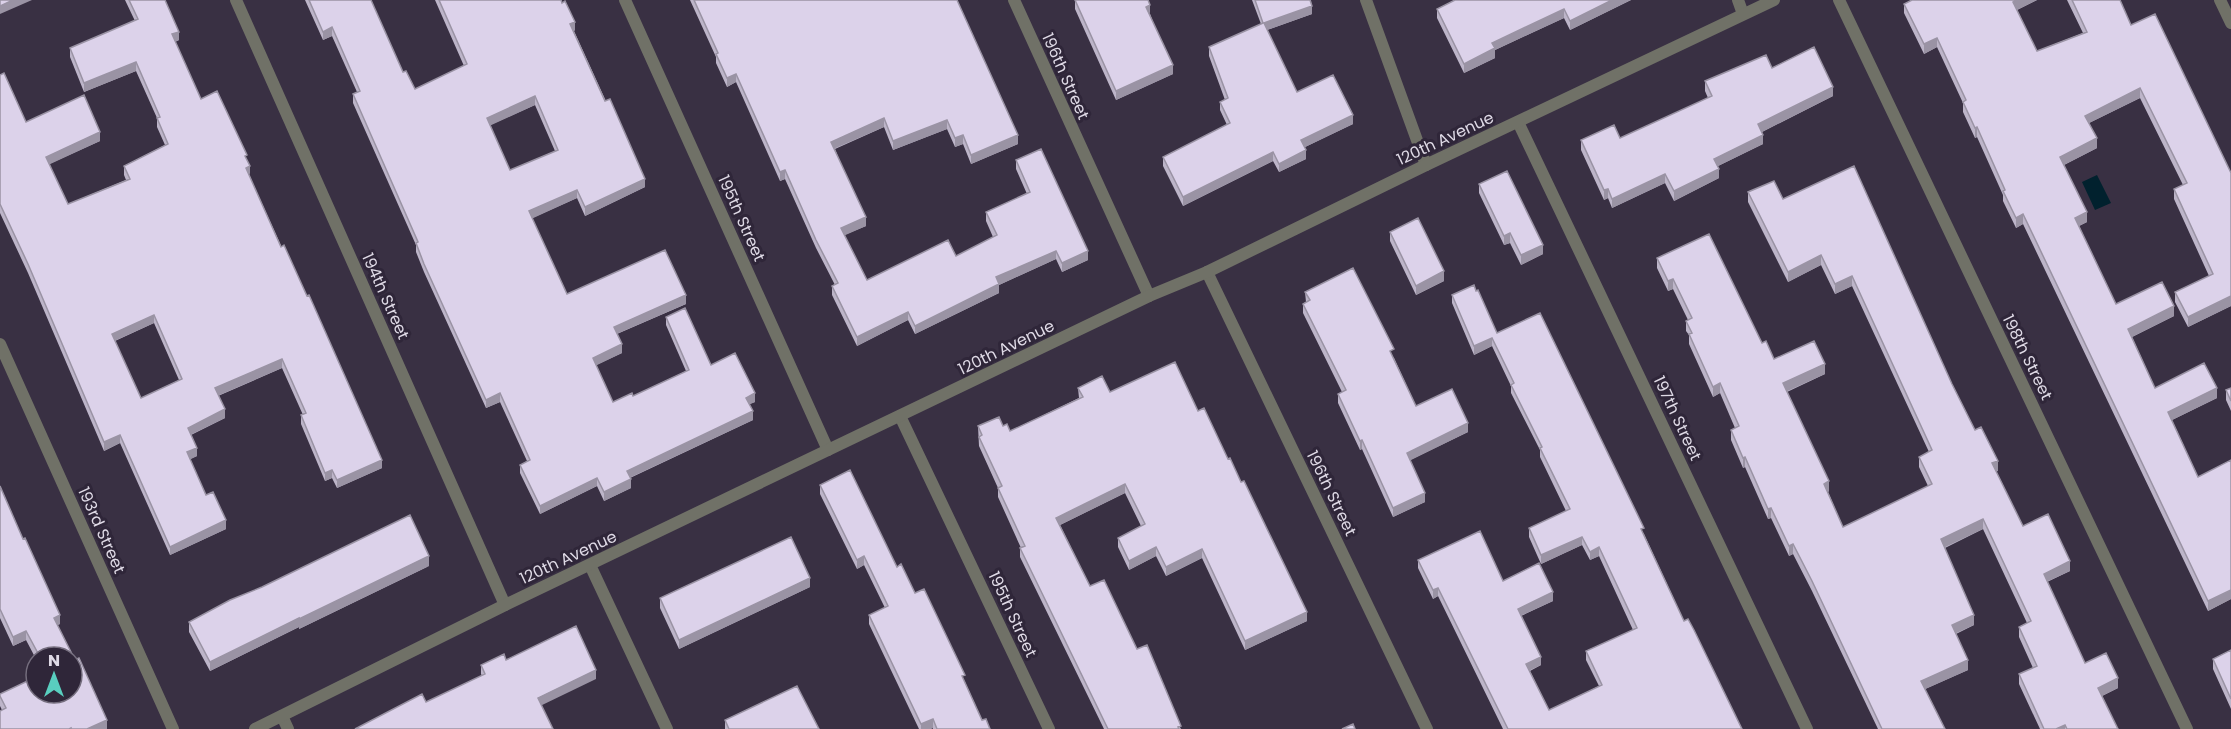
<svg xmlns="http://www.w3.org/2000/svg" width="2231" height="729" viewBox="0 0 2231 729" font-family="Poppins,sans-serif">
<rect width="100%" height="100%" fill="#393043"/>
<path fill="#01212e" d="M2097,175L2111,203L2095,210L2082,182Z"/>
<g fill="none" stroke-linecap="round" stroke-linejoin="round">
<path stroke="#707167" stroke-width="12" d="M236,0L505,605
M625,0L828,450
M1014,0L1149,296
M1366,0L1426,165
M1738,0L1743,14
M1839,0L2187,729
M2220,0L2231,23
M1518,122L1807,729
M1207,272L1427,729
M0,344L173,729
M900,416L1049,729
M590,565L667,729
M282,716L288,729"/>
<path stroke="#707167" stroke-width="12" d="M255,729L505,605L1149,296L1207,272L1426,165L1774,0"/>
</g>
<path fill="#bdb5c9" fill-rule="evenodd" d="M125,0H165L179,40L175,42L201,99L247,161L249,175L382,468L337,488L332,478L325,481L301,424V415H303L282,368L218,396L225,418L191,435L197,456L190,459L206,495L226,529L170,555L120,443L104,451L28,273L0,213V75L26,122L100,141L49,164L68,204L126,180L124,175V166L165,145L157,127V118L136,71L84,92L70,57V48L135,21ZM154,323L179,380L141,398L115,341Z
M305,0H371L403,72L415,89L464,66L435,0H561L575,30L574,31L645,187L585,216L577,198L532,218L567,294L686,304L617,334L622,353L596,365L613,402L633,396L686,371L666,325V317L711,365L755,402L749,404L753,420L630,478L631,488L604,501L597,486L540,514L520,473V465L527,461L500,402L486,408L424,272L416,252V245L353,103V94L357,92L332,36L323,40ZM535,105L555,151L510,170L490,125Z
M690,0H957L1018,144L971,164L963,144L955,147L947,129L893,150L884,127L835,149L866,226L844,235L867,280L956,256L993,237L986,221V212L1027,194L1016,169V160L1088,260L1062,272L1056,259L999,285V293L915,334L908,320L857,346L832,295V286L835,285L816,248L785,179L780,181L736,82L727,87L716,63V57Z
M1075,0L1150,14L1173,74L1116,100L1075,9Z
M1252,0H1311L1312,14L1267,30L1297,92L1353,124L1305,147L1306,159L1279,172L1273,161L1183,206L1163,166V157L1227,125L1220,110V102L1225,100L1209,56V47L1261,24Z
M1455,0H1631L1570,30L1564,18L1495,50V58L1464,73L1437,18V9Z
M1912,0H2037L2017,10L2037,51L2083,33L2067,0H2120L2131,25L2231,306L2188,327L2175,302V292L2209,276L2174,199V189L2183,185L2140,98L2089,123L2097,148L2064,165L2087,222L2079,226L2116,304L2174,316L2132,337L2155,388L2217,398L2172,420L2198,477L2231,460V599L2208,611L2023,224L2016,228L2003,201V195L1977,137L1975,138L1963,112V103L1937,47L1924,54L1904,13V4Z
M1772,68L1833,96L1762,132L1763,144L1718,166L1719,178L1674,201L1665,183L1612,208L1608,198L1604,200L1581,150V140L1620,138L1708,98L1705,91V81Z
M1479,184L1543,254L1521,265L1510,243L1504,245L1479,193Z
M1748,192L1783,199L1952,384L1975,430L1998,471H1996L2023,526L2070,571L2047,582L2085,663L2118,688L2102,696L2118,729H2040L2019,684V674L2033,668L2019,637V627L2027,623L1983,529L1945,548L1974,625L1956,634L1968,670L1925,689L1945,729H1878L1812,591L1793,554L1789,556L1771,518L1768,519L1745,467L1743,468L1731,440V430L1735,428L1720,393L1713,397L1689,344V335L1686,331V321L1688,320L1673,289L1668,291L1657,268V258L1762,343L1774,359L1825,374L1787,392L1829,491L1828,492L1843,527L1928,486L1919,467V457L1929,452L1852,286L1835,294L1821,265L1788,282L1748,202Z
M1390,232L1444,281L1416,295L1390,241Z
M1305,292L1394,358L1416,406L1468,432L1410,460L1425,502L1393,517L1362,449L1360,450L1338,403V394L1342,392L1303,313V304L1306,302Z
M1452,295L1497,333L1644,534L1684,621L1742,729H1503L1438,596L1433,599L1418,568V560L1503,581L1553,601L1521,616L1541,665L1530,671L1549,710L1599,686L1586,660V651L1633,630L1599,556L1590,560L1582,545L1541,564L1529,537V528L1566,511L1540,457V450L1511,393V386L1492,346L1474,355L1452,303Z
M1078,388L1110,392L1198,411L1228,459L1307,621L1245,650L1202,558L1166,576L1156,556L1129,570L1118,547V538L1141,526L1125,493L1060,525L1090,586L1137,649L1181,729H1104L1020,557V548H1021L998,497V488L979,446L978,426H1003L1010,431L1079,398Z
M2231,388V411L2226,400V390Z
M820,485L897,567L915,593L965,682L982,720L990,729H933V728L930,729H919L869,624V615L885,608L864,565L857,569L820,494Z
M0,486L60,624L57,625L107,729L2,710L0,706V694L36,693L72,657H36V659L26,640L13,646L0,618Z
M429,566L299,629V627L210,671L189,632V622Z
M810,587L679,649L660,608V598Z
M2231,650V709L2213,669V659Z
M506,660L596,679L482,676L481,674V665Z
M725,720L819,729H725Z"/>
<path fill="#9a93a4" d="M13,0H32L0,14V6Z
M1612,0H1631L1570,30V21Z
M2017,0H2037L2013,12V2Z
M1150,5V14L1146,7Z
M1312,6V14L1264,31V23Z
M1564,9V18L1495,50V58L1464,73V64L1492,43Z
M575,22V30L570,32V24Z
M332,27V36L323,40V32Z
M179,32V40L172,43V34Z
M1937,38V47L1924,54V44Z
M136,62V71L84,92V83Z
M1173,65V74L1116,100V91Z
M736,74V82L727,87V78Z
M1833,87V96L1758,134V124Z
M2140,88V98L2085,125V116Z
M535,96V105L487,127V118Z
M1353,115V124L1301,149V140Z
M884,118V127L831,150V142Z
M947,120V129L893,150V141Z
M1977,127V137L1975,138V128Z
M100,132V141L46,166V157Z
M963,135V144L955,147V138Z
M1018,135V144L971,164V155Z
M1763,135V144L1714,168V159Z
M2097,138V148L2060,167V157Z
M1306,150V159L1279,172V164Z
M1273,152V161L1183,206V197Z
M250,166V175L246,168Z
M1719,169V178L1674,201V191Z
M785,170V179L780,181V172Z
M1665,174V183L1612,208V199Z
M645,179V187L585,216V207Z
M1608,189V198L1604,200V190Z
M577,190V198L529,220V211Z
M2087,212V222L2075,228V218Z
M2023,214V224L2016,228V218Z
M866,217V226L841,237V228Z
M1510,233V243L1504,245V236Z
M1543,245V254L1521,265V255Z
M1056,251V259L999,285V293L915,334V326L996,277Z
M1088,251V260L1062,272V263Z
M1821,255V265L1788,282V272Z
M1444,271V281L1416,295V286Z
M1852,276V286L1835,294V284Z
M1673,279V289L1668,291V281Z
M686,295V304L614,335V327Z
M2231,296V306L2188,327V317Z
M2174,306V316L2128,339V329Z
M908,312V320L857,346V337Z
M154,315V323L112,342V334Z
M1492,338V346L1474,355V346Z
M622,344V353L593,367V358Z
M282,359V368L215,397V388Z
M1825,364V374L1783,393V383Z
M1720,383V393L1713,397V387Z
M2217,388V398L2168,422V412Z
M500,393V402L486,408V400Z
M755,393V402L746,406V398Z
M225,409V418L188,436V428Z
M753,411V420L627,479V471Z
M1468,423V432L1407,462V453Z
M120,435V443L104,451V442Z
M1362,440V449L1360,450V441Z
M197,448V456L187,461V452Z
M1745,457V467L1743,468V458Z
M382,460V468L337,488V480Z
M1998,461V471L1992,473V463Z
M332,470V478L325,481V473Z
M597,478V486L540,514V506Z
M631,479V488L604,501V492Z
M1829,481V491L1824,494V484Z
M1125,484V493L1056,527V518Z
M1425,493V502L1393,517V508Z
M1771,508V518L1768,519V509Z
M1983,519V529L1941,549V539Z
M226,520V529L170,555V547Z
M1582,537V545L1541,564V555Z
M1793,544V554L1789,556V546Z
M1156,547V556L1129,570V561Z
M1599,547V556L1590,560V552Z
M1202,549V558L1166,576V567Z
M429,556V566L299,629V619Z
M864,556V565L857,569V560Z
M2070,561V571L2044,583V574Z
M810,578V587L679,649V640Z
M1438,588V596L1433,599V590Z
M2231,590V599L2208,611V601Z
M1553,592V601L1518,617V609Z
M1307,612V621L1245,650V641Z
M60,615V624L54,627V618Z
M1974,615V625L1952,635V625Z
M299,618V627L210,671V662Z
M26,631V640L13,646V637Z
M1541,657V665L1526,672V664Z
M1968,660V670L1921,691V681Z
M596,670V679L538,707V698Z
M2118,678V688L2098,698V688Z
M933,719V728L930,729H921V724Z
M107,720V729H87Z
M2065,725V729H2056Z"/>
<path fill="#dcd2ea" stroke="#9a93a4" stroke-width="1.5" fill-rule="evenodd" d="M0,0H13L0,6Z
M129,0H165L179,32L172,34L201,99L217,91L247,155L245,156L250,166L246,168L281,247L284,245L307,296L309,295L382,460L337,480L332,470L325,473L301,415L306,413L282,359L215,388L225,409L188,428L197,448L187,452L206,495L213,492L226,520L170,547L120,435L104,442L28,264L0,204V75L4,73L26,122L84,95L100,132L46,157L68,204L130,179L124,166L168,144L157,118L160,117L136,62L84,83L70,48L138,19ZM154,315L182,379L141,398L112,334Z
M309,0H371L403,72L406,71L415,89L467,64L439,0H561L562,3L565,1L575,22L570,24L605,101L610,99L645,179L585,207L577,190L529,211L567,294L665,250L686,295L614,327L622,344L593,358L613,402L632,393L633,396L689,370L666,317L685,308L711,365L735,353L755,393L746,398L753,411L627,471L631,479L604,492L597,478L540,506L520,465L530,460L500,393L486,400L424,264L416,243L418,242L353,94L360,91L332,27L323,32ZM535,96L558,150L510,170L487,118Z
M694,0H957L1018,135L971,155L963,135L955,138L947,120L893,141L884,118L831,142L866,217L841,228L867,280L948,240L956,256L997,235L986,212L1030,192L1016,160L1041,149L1088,251L1062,263L1056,251L996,277L999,284L915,326L908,312L857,337L832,286L838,283L816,240L785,170L780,172L736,74L727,78L716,54L718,53Z
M1075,0H1148L1150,5L1146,7L1173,65L1116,91Z
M1255,0H1310L1312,6L1264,23L1297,92L1333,75L1353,115L1301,140L1306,150L1279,164L1273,152L1183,197L1163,157L1230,123L1220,102L1228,98L1209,47L1263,23Z
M1455,0H1612L1570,21L1564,9L1492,43L1495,48L1464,64L1437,9Z
M1912,0H2017L2013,2L2037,51L2087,32L2072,0H2120L2131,25L2155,14L2231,173V296L2188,317L2175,292L2213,274L2174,189L2187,183L2140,88L2085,116L2097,138L2060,157L2087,212L2075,218L2116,304L2162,282L2174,306L2128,329L2155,388L2204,363L2217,388L2168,412L2198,477L2231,460V590L2208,601L2023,214L2016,218L2003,191L2005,190L1977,127L1975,128L1963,102L1966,100L1937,38L1924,44L1904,4Z
M1814,47L1833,87L1758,124L1763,135L1714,159L1719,169L1674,191L1665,174L1612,199L1608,189L1604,190L1581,140L1614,125L1620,138L1712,96L1705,81L1766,55L1772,68Z
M1854,166L1952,384L1975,430L1981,427L1998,461L1992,463L2023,526L2048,514L2070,561L2044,574L2085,663L2106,653L2118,678L2098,688L2118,729H2067L2065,725L2056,729H2044L2019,674L2037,666L2019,627L2031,621L1983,519L1941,539L1974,615L1952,625L1968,660L1921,681L1945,729H1882L1812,581L1793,544L1789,546L1771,508L1768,509L1745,457L1743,458L1731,430L1739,426L1720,383L1713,387L1689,334L1692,333L1686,321L1692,318L1673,279L1668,281L1657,258L1709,234L1762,343L1766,341L1774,359L1814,341L1825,364L1783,383L1829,481L1824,484L1843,527L1932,484L1919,457L1932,450L1852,276L1835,284L1821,255L1788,272L1748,192L1774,181L1783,199Z
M1507,171L1543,245L1521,255L1510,233L1504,236L1479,184Z
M1418,218L1444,271L1416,286L1390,232Z
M1353,268L1394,349L1390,351L1416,406L1452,389L1468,423L1407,453L1425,493L1393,508L1362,440L1360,441L1338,394L1346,390L1303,304L1310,300L1305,292Z
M1474,285L1476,291L1478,290L1497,333L1540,313L1644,528L1641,529L1684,621L1688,619L1694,630L1742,729H1508L1438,588L1433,590L1418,560L1480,531L1503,581L1539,563L1553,592L1518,609L1541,657L1526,664L1549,710L1602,685L1586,651L1637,628L1599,547L1590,552L1582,537L1541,555L1529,528L1570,509L1540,448L1542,447L1511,385L1514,383L1492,338L1474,346L1452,295Z
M1175,362L1198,411L1204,408L1228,459L1230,458L1241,482L1244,481L1307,612L1245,641L1202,549L1166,567L1156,547L1129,561L1118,538L1145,524L1125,484L1056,518L1090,586L1104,580L1137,649L1147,645L1181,726L1178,727L1179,729H1108L1020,548L1025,546L998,488L1002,486L979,437L982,435L978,426L999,417L1003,426L1007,424L1010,431L1083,397L1078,388L1102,376L1110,392Z
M2231,388V401L2226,390Z
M850,470L897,567L901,564L915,593L924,589L965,675L962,676L982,720L986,719L990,729H937L933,719L921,724L869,615L888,606L864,556L857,560L820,485Z
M0,486L23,539L25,538L60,615L54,618L75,660L79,658L107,720L87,729H71V728L69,729H0V711L6,708L0,696V694L36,677V693H72V657H40L26,631L13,637L0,609Z
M410,515L429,556L299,619V618L210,662L189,622L230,600L262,587Z
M791,537L810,578L679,640L660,598Z
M576,626L596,670L538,698L553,729H355L422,694L426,702L485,674L481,665L504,654L506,660Z
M2231,650V699L2213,659Z
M797,686L819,729H729L725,720Z
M1353,724L1355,729H1342Z"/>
<g text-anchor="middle" stroke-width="6" stroke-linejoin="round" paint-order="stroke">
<g font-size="16" fill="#dfdae6" stroke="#2f2639">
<text transform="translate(1066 76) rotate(66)" y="6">196th Street</text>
<text transform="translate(1445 138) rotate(-25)" y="6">120th Avenue</text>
<text transform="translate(742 218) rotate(66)" y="6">195th Street</text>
<text transform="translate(386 296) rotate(66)" y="6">194th Street</text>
<text transform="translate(1006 347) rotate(-26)" y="6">120th Avenue</text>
<text transform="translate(2028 357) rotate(64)" y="6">198th Street</text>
<text transform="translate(1678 418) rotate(65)" y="6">197th Street</text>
<text transform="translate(1332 493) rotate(64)" y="6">196th Street</text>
<text transform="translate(102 530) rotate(66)" y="6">193rd Street</text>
<text transform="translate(568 557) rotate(-25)" y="6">120th Avenue</text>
<text transform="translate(1013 614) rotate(65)" y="6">195th Street</text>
</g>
</g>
<g transform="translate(54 675)"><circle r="28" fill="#2f2639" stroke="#756e7e" stroke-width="1.5"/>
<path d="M0-4.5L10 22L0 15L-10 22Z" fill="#59cebf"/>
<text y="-9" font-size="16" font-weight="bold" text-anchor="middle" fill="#dfdae6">N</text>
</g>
</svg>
